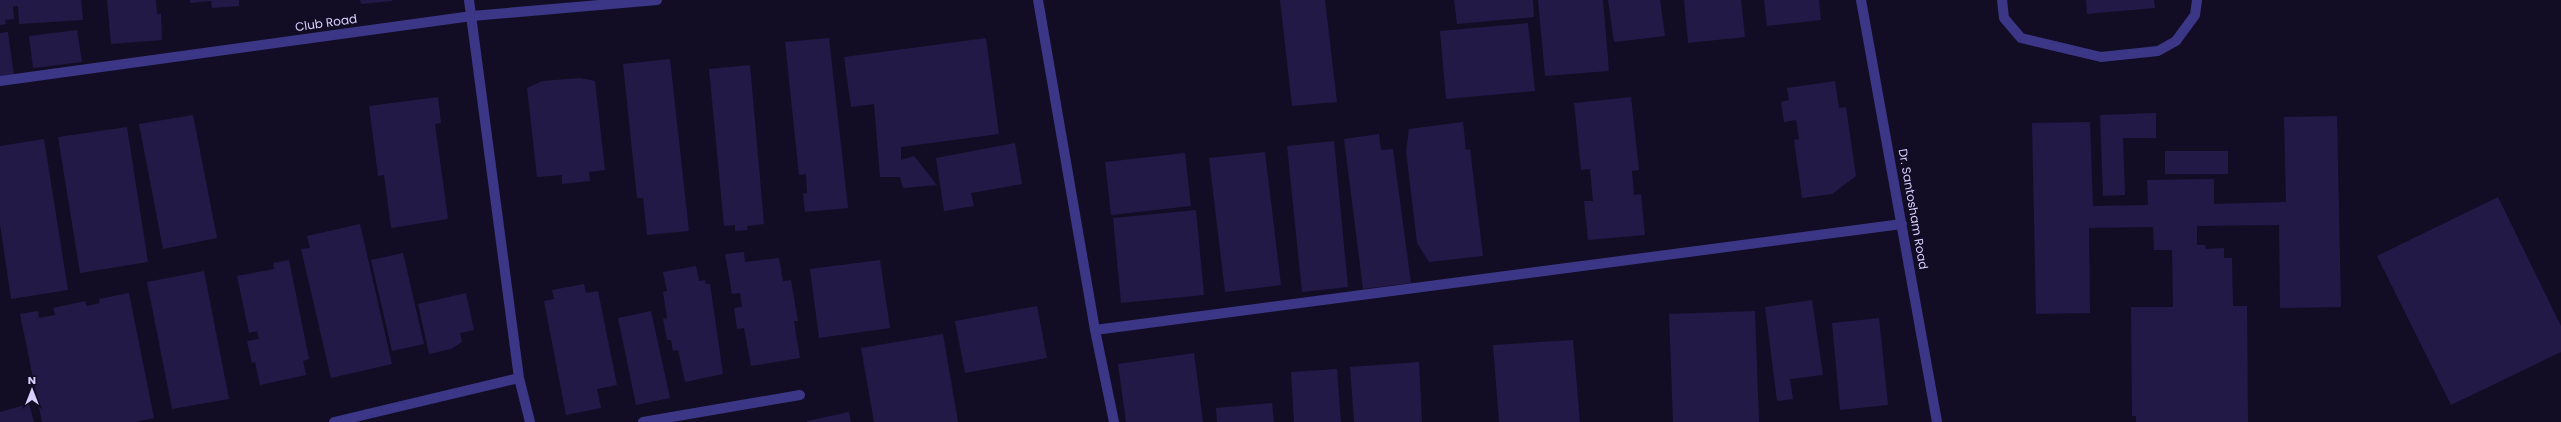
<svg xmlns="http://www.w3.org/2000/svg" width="2561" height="422" viewBox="0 0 2561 422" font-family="Poppins,sans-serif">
<rect width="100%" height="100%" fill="#120d25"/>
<path fill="#231946" d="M0,0H81L83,20L19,24L18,6H13L14,19L5,20L6,24L0,25Z
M107,0H156L157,14H161L162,40L111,44Z
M190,0H239V6L212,8L211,1L190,3Z
M360,0H392V1L361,4Z
M1280,0H1325L1337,102L1292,106Z
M1454,0H1533L1534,17L1457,24Z
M1538,0H1603L1609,71L1545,76Z
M1608,0H1660L1665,36L1614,42Z
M1684,0H1741L1745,37L1688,43Z
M1764,0H1819L1821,20L1767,26Z
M2086,0H2154L2155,8L2087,14Z
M1528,23L1535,91L1446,99L1440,31Z
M77,30L82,62L33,68L29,36Z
M8,32L14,76L0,78V33Z
M829,38L848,208L805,212L803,194L807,193L806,174L799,175L785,42Z
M986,38L999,134L901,147V160L914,156L937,185L903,188L900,177H880L874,104L851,107L844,57Z
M670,59L689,231L647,235L643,198H637L623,64Z
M750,65L764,224L747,226L748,230L735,231V225L724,226L709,69Z
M580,78L595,81L605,170L589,172L590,181L562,184V175L537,177L527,88L542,81Z
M1835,81L1839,108L1846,107L1856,176L1832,194L1802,198L1794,140L1799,139L1796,120L1784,122L1781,102L1789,100L1787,88Z
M438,97L441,123L435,124L448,219L391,228L384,175L378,176L369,106Z
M1631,97L1639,170L1632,171L1634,195L1641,194L1645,235L1588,240L1584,201H1593L1590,169L1581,170L1574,103Z
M2156,113V138H2123L2125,195L2103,196L2100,115Z
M193,115L217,238L163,249L139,124Z
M2337,116L2341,307L2280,308L2279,225L2197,226V245H2205L2206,249L2224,248V258H2232L2233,306H2247L2248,422H2136V416H2132L2131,307H2173L2172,250H2154L2153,227L2089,228L2090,313L2036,314L2032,123L2090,122L2093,206L2148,205L2147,180L2214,179V204L2286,202L2284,117Z
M1463,122L1466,150L1470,149L1483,256L1429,262L1417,243L1406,151L1409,129Z
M127,127L148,262L80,273L58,137Z
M1379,134L1381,150L1393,149L1411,283L1363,289L1344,139Z
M44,139L68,290L11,299L0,224V146Z
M1334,141L1348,287L1302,292L1287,146Z
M1015,143L1022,184L971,193L974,206L944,211L936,158Z
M2165,151H2228V174H2165Z
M1265,152L1281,285L1225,292L1209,158Z
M1185,153L1191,206L1111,215L1105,162Z
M2498,197L2561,326V352L2451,405L2377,256Z
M1196,210L1204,295L1121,303L1113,218Z
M360,224L392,364L331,378L301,249L310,248L307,236Z
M744,252L745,262L779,258L783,281L791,280L798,321H794L800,358L751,366L744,328L737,329L734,308L742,307L740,293L732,294L725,254Z
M403,253L424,344L392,351L371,260Z
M289,260L309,359L303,361L306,375L260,385L255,362L252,363L247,341L259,339L257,331L249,333L237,276L274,269L273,263Z
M880,260L890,328L819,338L810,269Z
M696,266L699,281L705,280L706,284H710L723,374L685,382L678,350L673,351L671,340H667L663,319L667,318L663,292L667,291L663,272Z
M204,271L229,399L172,409L147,282Z
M584,284L586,293L598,291L617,385L597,389L601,408L566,415L544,301L554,299L552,290Z
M129,293L154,418L135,422H42L20,314L38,311L39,318L55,315L53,308L85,301L87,306L100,303L99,299Z
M466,293L474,330L460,333L462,342L451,349L429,354L418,304Z
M1812,300L1823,375L1790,379L1793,399L1777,401L1765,307Z
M1037,306L1047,358L965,373L955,321Z
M651,311L670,398L636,405L618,318Z
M1755,311L1759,422H1673L1669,314Z
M1879,318L1888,405L1840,410L1832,323Z
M943,334L958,422H874L861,348Z
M1573,340L1580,422H1499L1493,345Z
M1194,353L1203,422H1126L1118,364Z
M1419,362L1422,422H1354L1350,367Z
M1337,369L1341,422H1294L1291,372Z
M1272,403L1274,422H1217L1216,408Z
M29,404L34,422H0V412Z
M849,412L851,422H807V421Z"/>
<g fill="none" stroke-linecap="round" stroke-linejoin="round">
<path stroke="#3c3686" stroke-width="10" d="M469,0L519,378L530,422
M1038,0L1095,330L1114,422
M1861,0L1937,422
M2002,0L2004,18L2021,38L2101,57L2158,51L2176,41L2195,15L2197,0
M0,81L472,16L657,0
M1095,330L1902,224
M334,422L519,378
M643,422L800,395"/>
</g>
<g text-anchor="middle" stroke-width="4" stroke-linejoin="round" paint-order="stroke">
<g font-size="12" fill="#d8d1ff" stroke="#120d25">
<text transform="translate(326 23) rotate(-8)" y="4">Club Road</text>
<text transform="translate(1913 209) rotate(80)" y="4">Dr. Santosham Road</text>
</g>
</g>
<g transform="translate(32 390)" stroke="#120d25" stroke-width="3" paint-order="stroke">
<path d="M0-3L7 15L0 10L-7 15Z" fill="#d8d1ff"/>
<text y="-6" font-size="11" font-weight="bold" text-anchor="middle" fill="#d8d1ff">N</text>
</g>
</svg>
